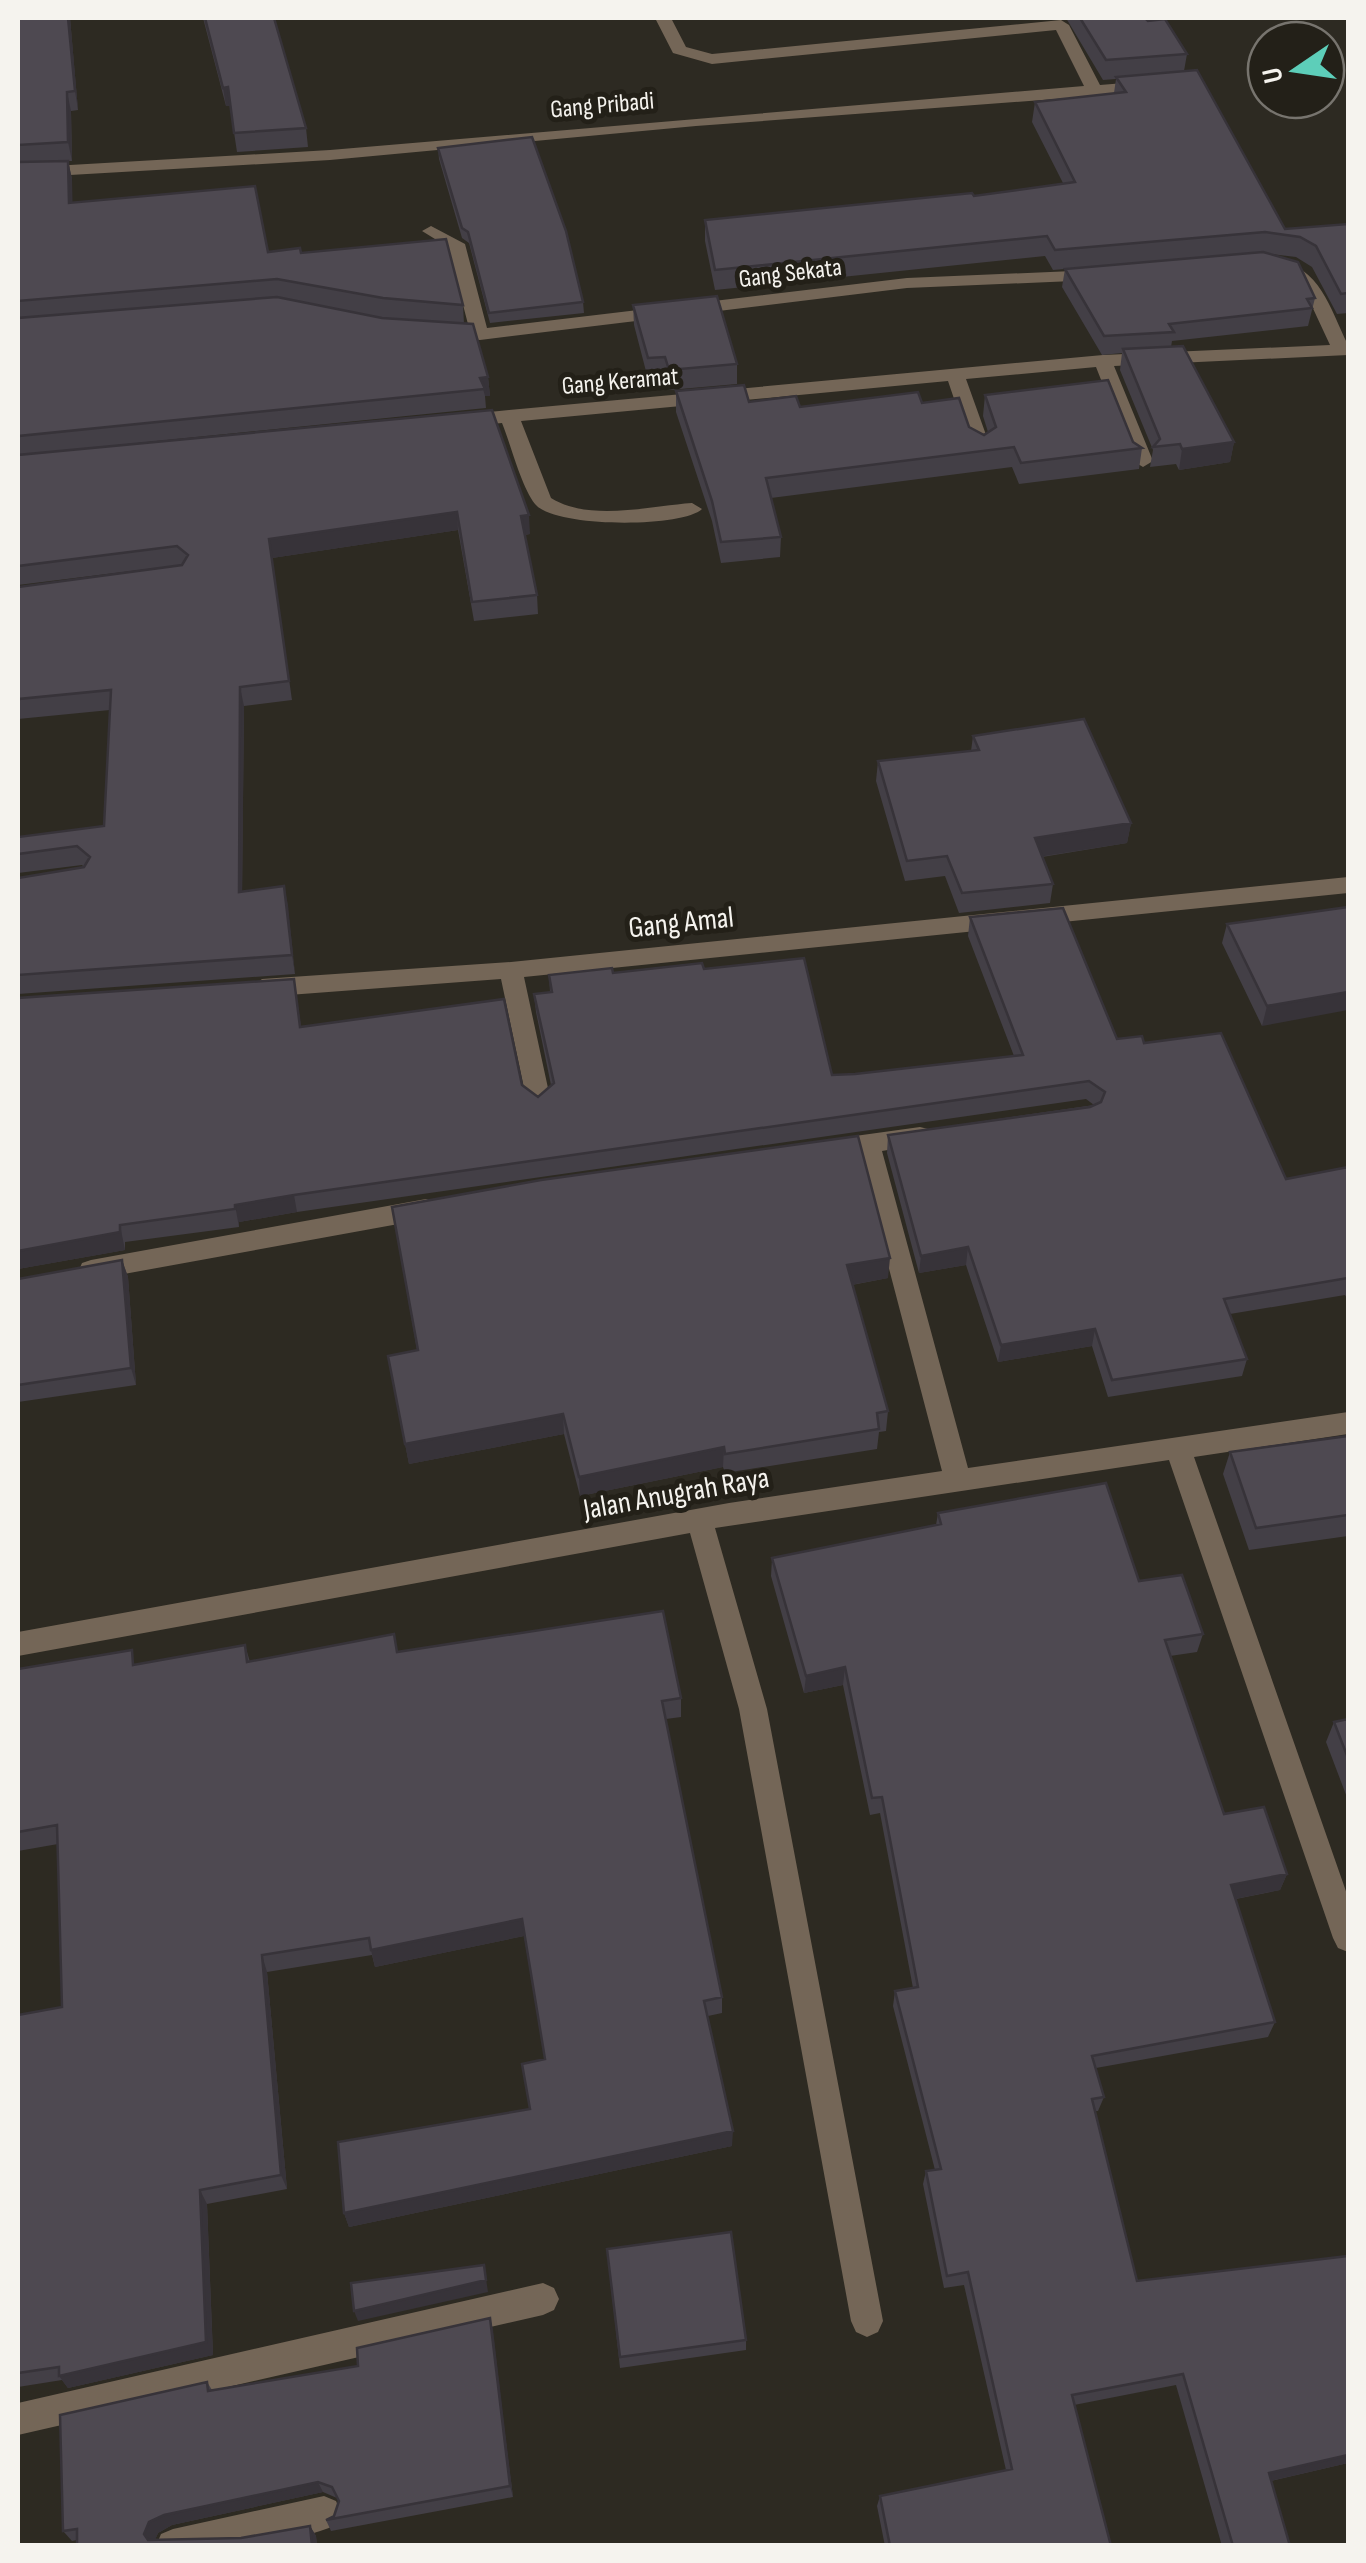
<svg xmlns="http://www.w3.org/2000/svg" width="1366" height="2563" viewBox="0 0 1366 2563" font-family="'Sofia Sans Condensed',sans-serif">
<rect width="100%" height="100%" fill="#2d2a22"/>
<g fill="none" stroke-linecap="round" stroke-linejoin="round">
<path fill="#746657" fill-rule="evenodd" d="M655,18H671L686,47L712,54L1061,20L1069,25L1100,85L1149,81L1157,86L1149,91L1095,96L696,126L330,160L18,178V168L330,150L1084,86L1056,30L712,64L673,53Z
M431,226L465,244L487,328L907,278L1096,270L1105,275L1096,280L907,288L480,340L444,337L435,331L444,325L469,328L448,247L422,231Z
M1275,258C1321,269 1329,306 1348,345V355L1114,366L1153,461L1143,467L1133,461L1096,367L966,379L990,446L980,452L970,446L948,381L521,421L551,498C590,522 649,506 692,503L702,509C682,528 554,528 535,504C521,486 511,445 502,423L460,427L450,421L460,415L509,410L1103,355L1330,345L1303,287L1266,263Z
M1348,877V893L524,977L551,1102L539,1111L527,1102L501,979L262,997L251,988L262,979L511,962Z
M920,1127L928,1129L932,1136L928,1143L882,1151L968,1468L1348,1412V1434L1194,1457L1348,1897V1952L1338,1948L1333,1938L1169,1460L715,1528L767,1709L883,2321L878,2332L867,2337L856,2332L851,2321L739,1709L690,1533L18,1656V1632L729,1503L942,1471L859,1154L826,1158L817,1156L814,1149L817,1142L826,1140Z
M426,1199L435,1202L438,1209L435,1216L426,1219L91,1280L82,1277L79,1270L82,1263L91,1260Z
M543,2283L554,2288L559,2299L554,2310L543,2315L18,2435V2403Z
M324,2496L336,2501L341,2513L336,2525C279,2549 217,2546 156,2546L161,2534L173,2529Z"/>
</g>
<path fill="#433f46" d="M18,18H70L78,110L71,111L72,161H68L72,179V203L268,252L301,253L463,305L464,324L488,377L490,396H485L486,408L18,455L492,410L530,534L525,535L537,595L538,614L474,621L458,530L272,558L292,700L244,706L242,892L284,886L295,974L18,994V878L84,867L82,865L18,873V837L104,826L110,710L18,719V587L180,565L18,585Z
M203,18H274L306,128L308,147L237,152L230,106H226Z
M1066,18H1145L1187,54L1184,71L1285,229L1348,224V313L1337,314L1312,267L1296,257L1271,254L1315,298L1308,326L1172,341L1171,347L1234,442L1230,462L1179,470L1176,464L1150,467L1153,450L1120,370L1122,353L1102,355L1062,287L1065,269L1053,270L1045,256L715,290L705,241V220L974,196L1063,183L1032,122L1035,102L1114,93L1116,79L1103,80Z
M438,148L583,302L584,313L490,323L469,243L462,238L439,159Z
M633,305L737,364V384L669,390L665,377L648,379L634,325Z
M676,391L749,402L800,407L922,403L984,435L988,432L983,416L985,395L1133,442L1142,448L1139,469L1019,484L1012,467L771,498L781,537L780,557L721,563L712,521L676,412Z
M973,736L1131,823L1127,843L1042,857L1053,884L1050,903L959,913L945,876L905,881L876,781L878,761L971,751Z
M1348,907L1262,1026L1222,943L1227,924Z
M970,917L1117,1039L1144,1043L1286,1179L1348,1167V1300L1345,1295L1230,1314L1247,1359L1242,1376L1108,1397L1092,1346L998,1362L966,1265L919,1273L887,1153L888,1135L1094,1105L1086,1099L297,1212L239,1222V1227L125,1242V1250L18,1269V998L294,979L301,1027L522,1085L538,1097L551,1085L536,1012L534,994L550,992L549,975L704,969L832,1075L855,1074L1014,1056L968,936Z
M392,1207L888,1278L852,1285L888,1411L886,1431L879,1432L877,1449L725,1473L723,1467L580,1496L564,1434L409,1464L388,1356L417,1350Z
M122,1260L128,1277L136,1385L18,1402V1279Z
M1348,1436V1536L1249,1550L1223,1474L1230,1452Z
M938,1513L1139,1581L1203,1634L1197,1652L1170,1656L1224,1814L1287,1874L1280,1890L1236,1899L1275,2022L1268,2037L1096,2068L1104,2097L1098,2111H1095L1137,2281L1348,2256V2463L1271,2481L1290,2546H1222L1176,2385L1074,2405L1111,2546H885L877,2506L880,2496L1006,2470L964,2285L944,2288L923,2184L926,2171L935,2170L893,2006L895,1991L913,1988L880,1813L870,1815L843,1685L804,1693L771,1576L772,1558L936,1525Z
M245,1645L250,1662L397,1652L681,1698V1717L666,1719L722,1997V2013L708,2016L732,2146L349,2227L344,2213L530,2109L545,2059L524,1936L375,1967L372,1955L267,1972L287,2189L207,2204L213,2355L68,2388L62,2380L18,2387V2015L62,2007L58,1844L18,1851V1669L137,1664Z
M1348,1719V1800L1326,1742L1334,1722Z
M607,2249L746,2340V2350L620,2368Z
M490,2318L513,2497L331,2531L326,2520L334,2516L339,2501L337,2498L323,2492L172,2525L158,2533L155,2540L241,2538L310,2526L316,2536L317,2546H77V2540L72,2541L63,2531L60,2415L207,2382L212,2390L358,2366L357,2348Z"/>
<path fill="#373339" d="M68,18H70L78,110L75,91Z
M228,87L231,106H226L223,88Z
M67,92L71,111L72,161L68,142Z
M68,161L72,179L73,222L69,203Z
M488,377L490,396H485L480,378Z
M1234,442L1230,462L1179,470L1182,449Z
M457,512L458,530L272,558L292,700L269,539Z
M529,515L530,534L522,535L521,516Z
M240,687L244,706L242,910L239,892Z
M1131,823L1127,843L1032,858L1035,838Z
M284,886L288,905L295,974L292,955Z
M1348,992V1010L1262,1026L1267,1006Z
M294,1195L297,1212L239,1222V1227L235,1205Z
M120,1225L125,1250L18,1269V1251Z
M968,1247L966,1265L919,1273L921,1256Z
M890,1258L888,1278L845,1286L847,1265Z
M122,1260L128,1277L136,1385L131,1368Z
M1095,1329L1092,1346L998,1362L1001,1345Z
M563,1414L564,1434L409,1464L405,1444Z
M724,1447L723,1467L580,1496L579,1477Z
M845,1667L843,1685L804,1693L806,1676Z
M1287,1874L1280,1890L1225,1901L1231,1885Z
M522,1919L524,1936L375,1967L371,1950Z
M262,1955L267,1972L287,2189L281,2175Z
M733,2131L732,2146L349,2227L344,2213Z
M200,2190L207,2204L213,2355L68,2388L59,2376Z
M484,2265L488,2292L358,2321L354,2311Z
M490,2318L493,2330L513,2497L510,2486Z
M1348,2455V2463L1261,2483L1269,2473Z
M318,2482L323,2492L172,2525L158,2533L153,2545L144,2534L149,2522L164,2515Z
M310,2526L316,2536L317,2546H312Z"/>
<path fill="#4e4951" stroke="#373339" stroke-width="2.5" d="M18,18H68L75,91L67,92L68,142L18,145Z
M205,18H274L306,128L234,133L228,87L223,88Z
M1080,18H1145L1148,21L1165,19L1187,54L1106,60Z
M1197,70L1285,229L1348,224V293L1341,294L1316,246L1300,237L1265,232L1055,250L1047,236L715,270L705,220L972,193L974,196L1075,182L1035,102L1126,92L1116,77Z
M532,137L566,231L583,302L489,313L468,232L462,228L438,148Z
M68,161L69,203L255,186L268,252L300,248L301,253L446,239L463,305L383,298L277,279L18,301V162Z
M1263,252L1298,262L1315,298L1307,299L1312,308L1169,324L1174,332L1104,336L1065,269Z
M717,296L737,364L669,370L665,357L648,358L633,305Z
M277,297L382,318L473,324L488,377L480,378L485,389L18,436V318Z
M1183,346L1234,442L1182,449L1180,444L1153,447L1160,439L1123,349Z
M1108,380L1133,442L1142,448L1021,463L1014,447L766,478L781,537L721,542L712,501L676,391L744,385L749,402L796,396L800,407L918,392L922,403L959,398L969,427L984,435L996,427L985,395Z
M492,410L529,515L521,516L537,595L472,602L457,512L269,539L289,681L240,687L239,892L284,886L292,955L18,975V878L84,867L90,857L77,846L18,854V837L104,826L111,690L18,699V587L182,565L188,555L177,546L18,566V455Z
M1084,719L1131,823L1035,838L1053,884L962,893L947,856L907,861L878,761L979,750L973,736Z
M1348,907V992L1267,1006L1227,924Z
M1063,908L1117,1039L1142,1036L1144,1043L1221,1033L1286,1179L1348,1167V1278L1224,1299L1247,1359L1112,1380L1095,1329L1001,1345L968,1247L921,1256L888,1135L1090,1107L1101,1102L1105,1092L1089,1081L294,1195L235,1205V1209L120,1225V1232L18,1251V998L294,979L300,1027L504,999L522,1085L538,1097L554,1083L534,994L552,992L549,975L612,968L613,973L702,963L704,969L804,958L832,1075L855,1074L1023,1055L970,917Z
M858,1136L890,1258L847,1265L888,1411L877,1413L879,1429L725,1454L724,1447L579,1477L563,1414L405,1444L388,1356L418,1350L392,1207L541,1180Z
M122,1260L131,1368L18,1385V1279Z
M1348,1436V1515L1256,1528L1230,1452Z
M1106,1483L1139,1581L1182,1575L1203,1634L1165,1640L1224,1814L1264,1807L1287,1874L1231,1885L1275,2022L1092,2056L1104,2097L1092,2099L1137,2281L1348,2256V2455L1269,2473L1290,2546H1233L1183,2374L1072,2395L1111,2546H890L880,2496L1012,2469L968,2272L947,2276L926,2171L941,2169L895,1991L918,1987L882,1797L872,1798L845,1667L806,1676L772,1558L941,1524L938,1513Z
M663,1611L681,1698L662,1701L722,1997L704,2001L733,2131L344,2213L338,2142L530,2109L522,2064L545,2059L522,1919L371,1950L369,1938L262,1955L281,2175L200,2190L206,2342L59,2376V2367L18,2373V2015L62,2007L57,1825L18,1832V1669L132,1650L133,1665L245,1645L247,1662L394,1634L397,1652Z
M1348,1719V1758L1334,1722Z
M731,2232L746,2340L620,2357L607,2249Z
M484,2265L486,2280L354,2311L351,2283Z
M490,2318L510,2486L326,2520L334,2516L339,2501L332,2487L318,2482L164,2515L149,2522L144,2534L148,2540L241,2538L310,2526L312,2546H77V2529L63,2531L60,2415L207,2382L208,2391L358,2366L357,2348Z"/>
<g text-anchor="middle" stroke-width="10" stroke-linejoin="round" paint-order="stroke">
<g font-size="25" fill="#f5f3ee" stroke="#232018">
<text transform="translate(602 104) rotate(-5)" y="9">Gang Pribadi</text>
<text transform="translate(790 272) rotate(-7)" y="9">Gang Sekata</text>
<text transform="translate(620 380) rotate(-5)" y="9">Gang Keramat</text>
</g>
<g font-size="30" fill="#f5f3ee" stroke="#232018">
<text transform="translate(681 922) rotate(-6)" y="10">Gang Amal</text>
<text transform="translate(676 1493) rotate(-10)" y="10">Jalan Anugrah Raya</text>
</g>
</g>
<rect width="1366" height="2563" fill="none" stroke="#f5f3ee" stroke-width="40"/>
<g transform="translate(1296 70) rotate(257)"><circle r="48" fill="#232018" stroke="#77746e" stroke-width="2.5"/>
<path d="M0-8L18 38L0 25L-18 38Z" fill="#5dceb9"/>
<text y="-15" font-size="28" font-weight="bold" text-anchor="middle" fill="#f5f3ee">U</text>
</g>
</svg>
